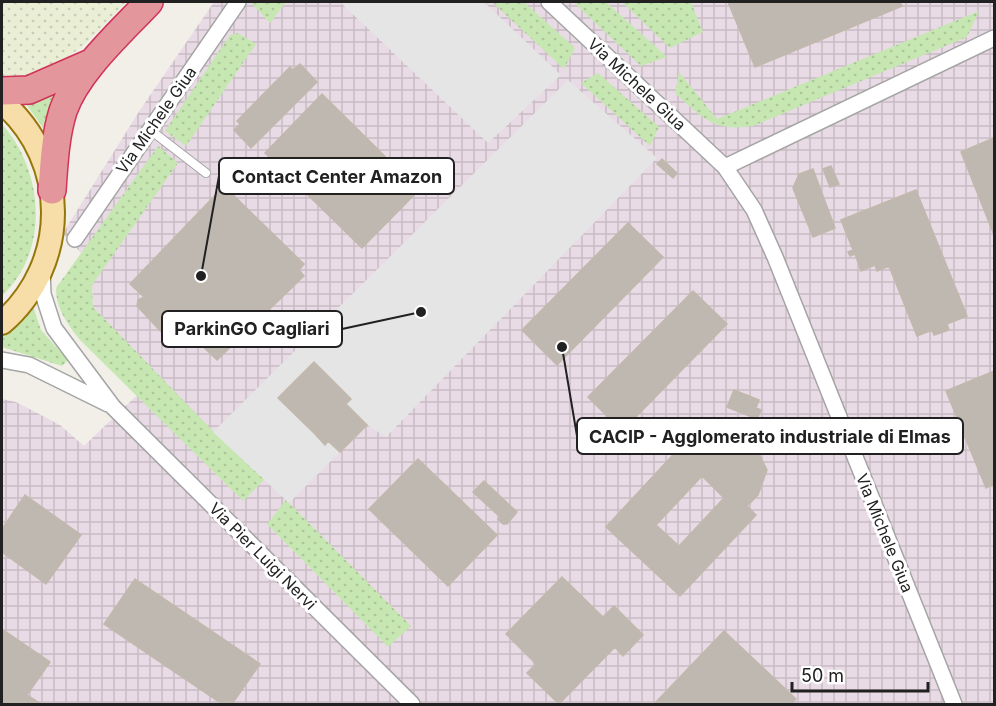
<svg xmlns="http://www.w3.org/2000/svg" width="996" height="706" viewBox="0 0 996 706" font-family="Inter,sans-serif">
<defs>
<pattern id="industrial-grid" width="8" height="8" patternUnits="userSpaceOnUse" patternTransform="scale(1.5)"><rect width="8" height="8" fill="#e9dbe5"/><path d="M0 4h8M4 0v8" fill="none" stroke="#c8bcc4"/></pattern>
<pattern id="farmland-dots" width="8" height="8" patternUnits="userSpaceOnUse" patternTransform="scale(1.5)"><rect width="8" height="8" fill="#e9eed5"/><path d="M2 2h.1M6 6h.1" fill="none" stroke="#c8ccb7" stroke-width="1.8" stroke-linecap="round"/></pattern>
<pattern id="grass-dots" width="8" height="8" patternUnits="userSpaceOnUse" patternTransform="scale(1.5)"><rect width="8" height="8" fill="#c7e7b2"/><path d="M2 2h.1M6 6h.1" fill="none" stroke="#abc699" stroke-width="1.8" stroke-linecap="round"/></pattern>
</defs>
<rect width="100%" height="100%" fill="#f1efe8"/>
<path fill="url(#industrial-grid)" d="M214,2H994V704H2V399L16,402L60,425L84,446L157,376L93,307L92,285L99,273L63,233L140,110Z"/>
<path fill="url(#farmland-dots)" d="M2,2H126L85,44L58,65L40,77L13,79L2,77Z"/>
<path fill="url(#grass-dots)" d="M254,2H286L270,23L252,4Z
M492,2H524L575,48L564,69Z
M573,2H606L667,57L641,66Z
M622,2H691L703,32L670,48Z
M979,11L967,37L753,126C714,132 702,118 675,93L679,72L717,119Z
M238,33L256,44L186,146L165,131L230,35Z
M598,73L659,127L650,146L581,83Z
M57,90L59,94L44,129L26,104Z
M2,124C44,171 50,251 2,296Z
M158,146L178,163L92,285L93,307L211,429L267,477L243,501L80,340C67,323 56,309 56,288Z
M34,309L41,330L68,360L62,366L2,347V335L26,311Z
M286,500L411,626L388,647L267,524Z"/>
<path fill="#e5e5e5" d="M340,2H484L561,75L488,143Z
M568,80L657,158L386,437L367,425L346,404L351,399L314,362L279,398L325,444L328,441L340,452L289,503L213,432Z"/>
<path fill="#beb8b1" stroke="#c2b8ac" stroke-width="1.5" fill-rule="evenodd" d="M728,2H900L902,6L755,67Z
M300,64L317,82L251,148L234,130L240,124L237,121L290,67L293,70Z
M322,94L419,190L362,248L265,153Z
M994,138V235L961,152Z
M662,159L677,173L673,178L657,164Z
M831,166L839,184L830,187L823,169Z
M813,169L835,228L813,237L793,188L799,174Z
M224,186L304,264L299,270L304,276L217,360L193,337L183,338L182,344L175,345L173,337H166L137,306L138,300L144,297L130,284Z
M916,190L967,316L947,324L949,330L934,335L932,330L917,336L889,266L877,271L875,265L861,271L855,254L850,256L848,252L853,250L841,220Z
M628,223L663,257L557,365L522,330Z
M693,291L727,324L622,431L588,397Z
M314,362L351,399L315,434L278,398Z
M994,371V484L986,488L946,391Z
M734,390L759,400L756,408L761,410L757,419L727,407Z
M346,404L367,425L340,452L328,441L325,445L315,434Z
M730,435L755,446L767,470L758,495L747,506L756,515L680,596L606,527L682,445L693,456L705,445ZM702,476L724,498L679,546L656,525Z
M418,459L497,535L448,586L369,509Z
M484,481L517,512L507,524H503L498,519L500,517L473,492Z
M25,495L81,535L46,584L2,552V529Z
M562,577L603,617L614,606L643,635L623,656L615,647L559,704L527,673L536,664L506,634Z
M135,579L260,664L232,704H222L104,624Z
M2,629L50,662L27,695L41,704H2Z
M724,631L796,699L791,704H654Z"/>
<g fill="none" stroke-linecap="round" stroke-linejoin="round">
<g stroke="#a5a5a5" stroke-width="10">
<path id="lane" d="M149,129L206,173"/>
</g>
<g stroke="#a5a5a5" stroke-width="18">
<path id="street" d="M549,2L725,167L754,210L775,257L954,704
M725,167L994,38
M75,239L238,2
M42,271L43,294L54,328L113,407L412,704
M2,360L29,365L108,404"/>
</g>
<g stroke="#957609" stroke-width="26">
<path id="primary" d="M2,102C70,161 70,264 2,323"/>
</g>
<g stroke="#d13358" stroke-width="30">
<path id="highway" d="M2,91L29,90L93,62
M52,190C54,163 55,137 63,111C77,71 121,32 149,2"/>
</g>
<use href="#lane" stroke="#fff" stroke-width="8"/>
<use href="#street" stroke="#fff" stroke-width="15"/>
<use href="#primary" stroke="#f7dda8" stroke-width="22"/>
<use href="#highway" stroke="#e3969c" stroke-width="27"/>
</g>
<g text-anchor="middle" stroke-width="6" stroke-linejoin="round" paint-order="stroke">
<g font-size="16" fill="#212121" stroke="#fff">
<text transform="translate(637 84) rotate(43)" y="6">Via Michele Giua</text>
<text transform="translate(156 120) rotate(-55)" y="6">Via Michele Giua</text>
<text transform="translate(885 533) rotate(68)" y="6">Via Michele Giua</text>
<text transform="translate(263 556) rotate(45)" y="6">Via Pier Luigi Nervi</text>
</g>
</g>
<path fill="none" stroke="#212121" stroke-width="2" d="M201 276L219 176M421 312L342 329M562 347L577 436"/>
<g fill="#212121" stroke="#fff" stroke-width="2">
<circle cx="201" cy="276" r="6"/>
<circle cx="421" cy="312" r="6"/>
<circle cx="562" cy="347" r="6"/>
</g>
<g fill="#fff" stroke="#212121" stroke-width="2">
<rect x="219" y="158" width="235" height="36" rx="6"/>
<rect x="162" y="311" width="180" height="36" rx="6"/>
<rect x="577" y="418" width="386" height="36" rx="6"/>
</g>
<g font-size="18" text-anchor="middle" font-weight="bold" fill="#212121">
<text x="337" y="183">Contact Center Amazon</text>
<text x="252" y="335">ParkinGO Cagliari</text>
<text x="770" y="443">CACIP - Agglomerato industriale di Elmas</text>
</g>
<rect width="996" height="706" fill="none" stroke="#212121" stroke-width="6"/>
<path d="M792 682v9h136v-9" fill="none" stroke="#212121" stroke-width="3"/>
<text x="801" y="682" font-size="18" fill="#212121" stroke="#ffffff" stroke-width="4.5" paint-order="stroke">50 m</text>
</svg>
